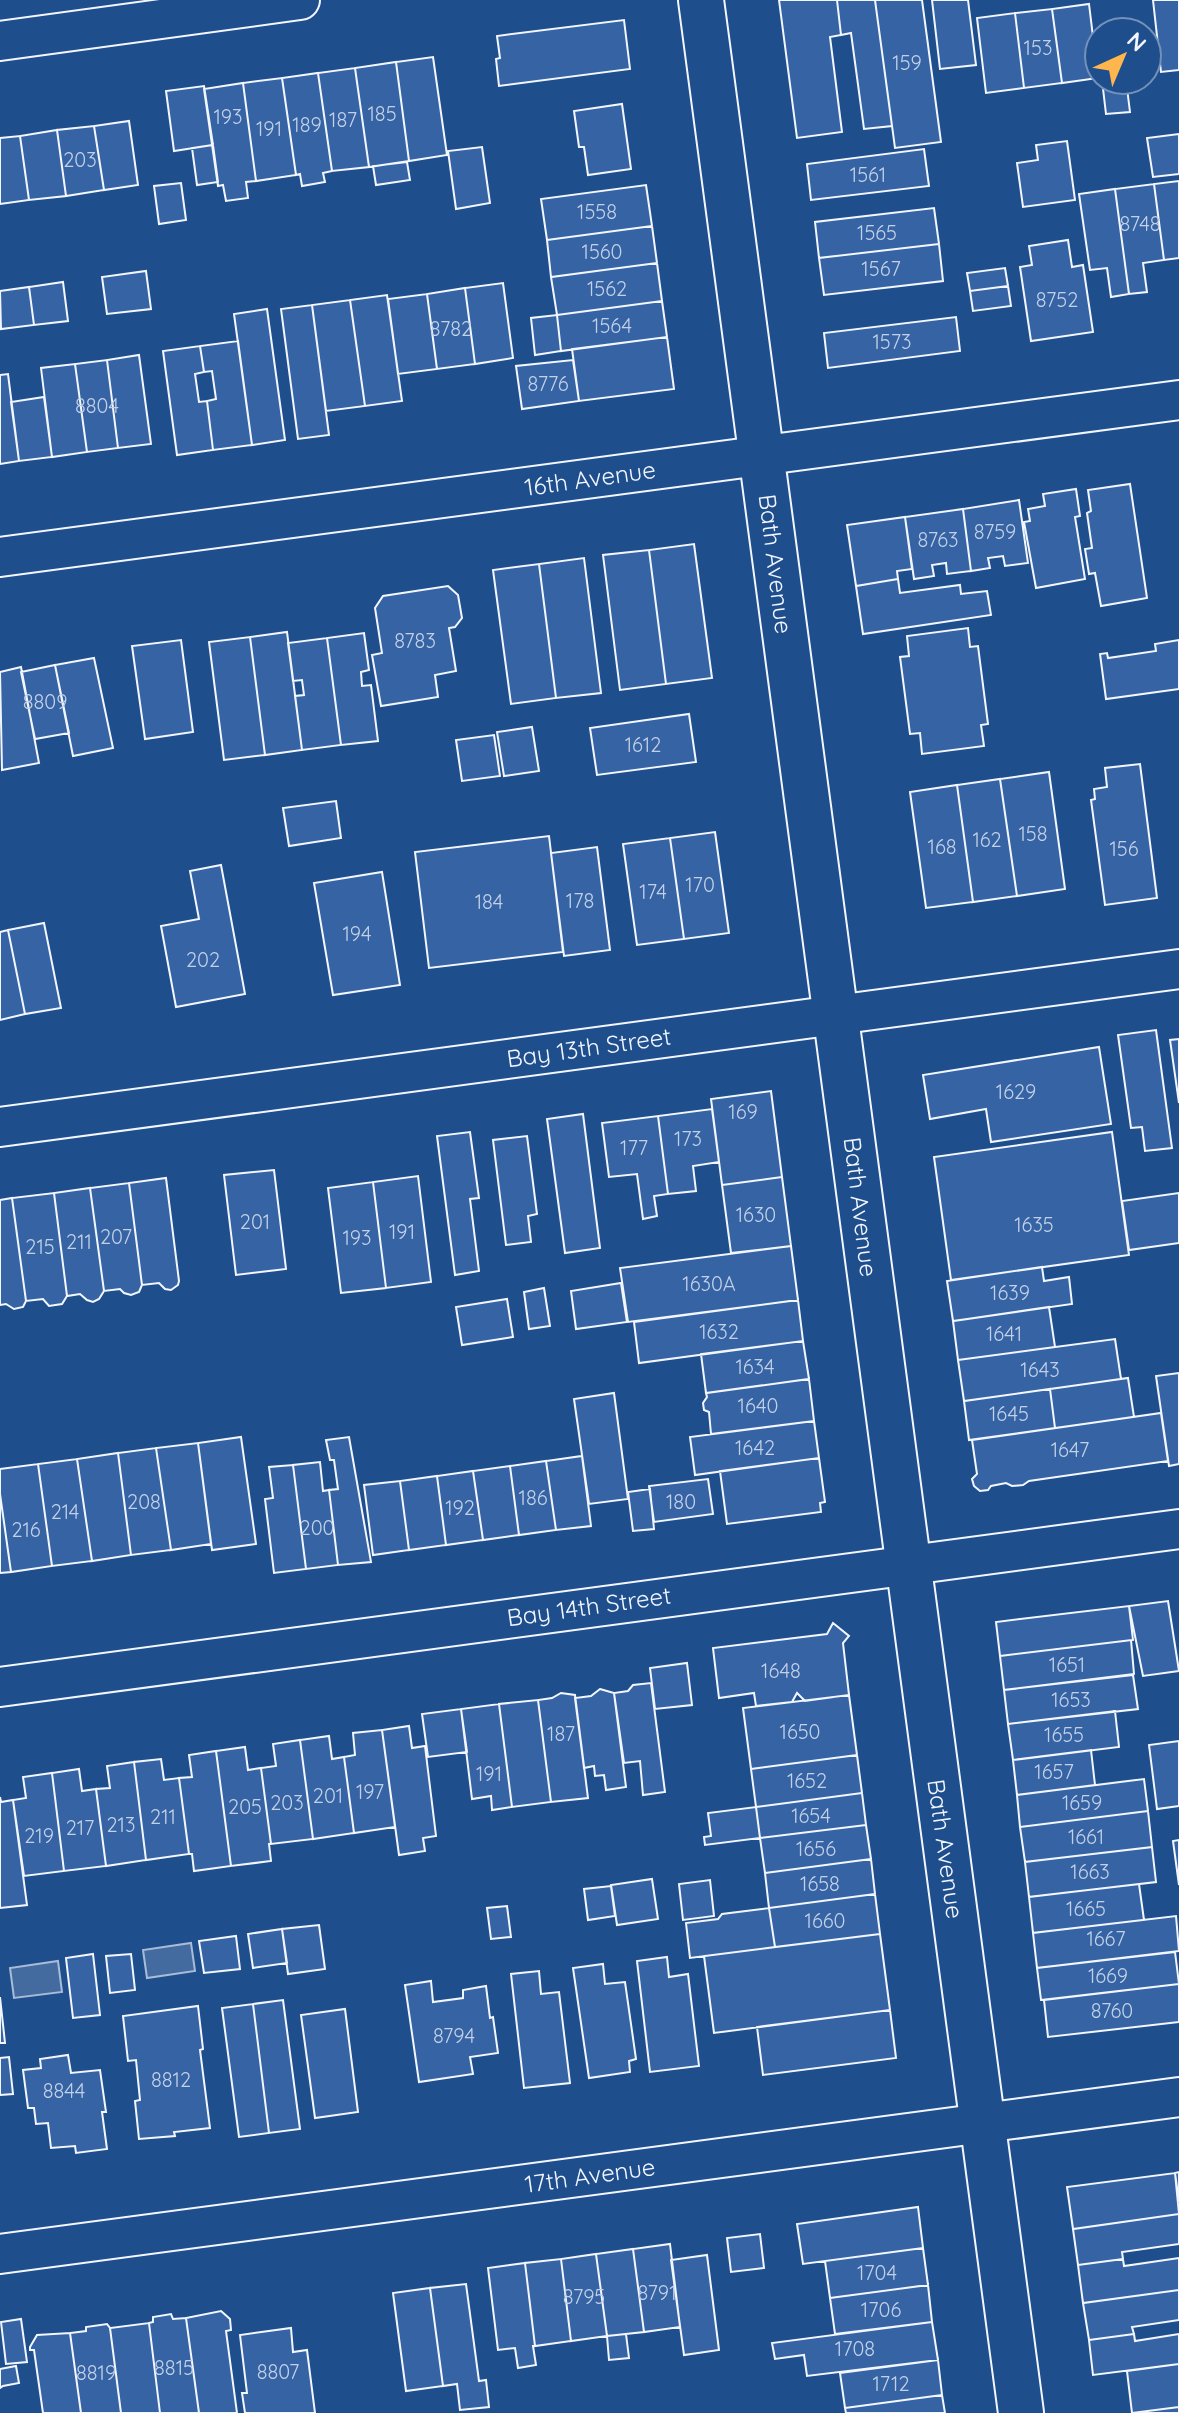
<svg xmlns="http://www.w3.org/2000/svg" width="1179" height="2413" viewBox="0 0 1179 2413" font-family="Quicksand,sans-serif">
<rect width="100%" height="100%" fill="#1f4e8c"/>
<path fill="#446ba0" stroke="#a8bbd7" stroke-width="2" d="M191,1943L195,1971L147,1978L143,1950Z
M58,1961L62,1992L14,1998L10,1968Z"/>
<path fill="#3563a3" stroke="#f2f6ff" stroke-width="2" d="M779,0H837L841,35L830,37L842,132L797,138Z
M837,0H875L892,126L864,129L851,33L841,35Z
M875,0H922L941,142L895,148Z
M932,0H968L976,65L940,69Z
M1153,0H1179V70L1161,72Z
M1089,4L1098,78L1062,83L1052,9Z
M1052,9L1062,83L1024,88L1015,13Z
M1015,13L1024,88L986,93L977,18Z
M624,20L630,69L499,86L496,59L500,58L497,36Z
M433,57L447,155L409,161L396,62Z
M396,62L409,161L369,167L355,68Z
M355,68L369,167L332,171L318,73Z
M318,73L332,171L323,173L325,182L302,186L300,174L296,175L282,78Z
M282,78L296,175L256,181L243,83Z
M1102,80H1126L1130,112L1106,114Z
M243,83L256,181L246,182L248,198L226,201L223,185L218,186L204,89Z
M204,86L213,145L174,151L166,91Z
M622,104L631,169L588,175L584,147H579L574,111Z
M129,121L138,185L104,190L94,126Z
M94,126L104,190L66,196L57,130Z
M57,130L66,196L29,200L20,136Z
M1179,134V174L1153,177L1147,138Z
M20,136L29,200L0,204V138Z
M1067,141L1075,200L1023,207L1017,163L1038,160L1036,145Z
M213,145L218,182L197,185L192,148Z
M482,147L490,203L456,209L448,151Z
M924,149L929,186L811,200L807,164Z
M407,162L410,180L376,185L373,166Z
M1179,181V258L1164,260L1154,184Z
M181,183L186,220L159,224L154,186Z
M1154,184L1164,260L1143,263L1147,292L1129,294L1115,189Z
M646,185L652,226L547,240L541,199Z
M1115,189L1129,294L1111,297L1107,268L1090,270L1079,194Z
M934,208L939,244L819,258L815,222Z
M652,226L657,263L551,277L547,240Z
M1068,240L1072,267L1083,265L1093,332L1031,341L1020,267L1032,265L1029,246Z
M939,244L943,281L824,295L819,258Z
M657,263L662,301L557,315L551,277Z
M1005,268L1008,286L970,291L967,273Z
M146,271L151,309L107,314L102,277Z
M63,282L68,321L34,325L29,287Z
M503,283L513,358L475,364L465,288Z
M1008,286L1011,306L973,311L970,291Z
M29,287L34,325L1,329L0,291Z
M465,288L475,364L437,369L427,294Z
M427,294L437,369L398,374L388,299Z
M387,295L402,401L365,406L350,300Z
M350,300L365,406L326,411L312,305Z
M662,301L667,337L561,351L557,315Z
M312,305L329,435L298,439L281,309Z
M267,309L285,440L252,445L234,314Z
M557,315L561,351L535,355L531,318Z
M956,317L960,351L828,368L824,333Z
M667,337L674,389L579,401L572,349Z
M238,341L252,445L213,450L207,401L216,399L212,371L204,372L200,346Z
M200,346L204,372L195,374L199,402L207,401L213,450L177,455L163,351Z
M139,355L151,444L118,448L107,360Z
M107,360L118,448L87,452L75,364Z
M573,360L579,401L522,409L516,366Z
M75,364L87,452L52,457L41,368Z
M8,374L19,461L0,464V375Z
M44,397L52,457L19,461L11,402Z
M1130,484L1147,598L1101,606L1095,573L1089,574L1085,549L1092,548L1087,513L1091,511L1088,490Z
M1076,489L1080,516L1075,517L1085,579L1036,588L1024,522L1030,521L1028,509L1045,506L1043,494Z
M1019,500L1028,563L1005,566L1003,556L988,558L990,568L971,571L963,509Z
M963,509L971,571L947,574L946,563L932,565L934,576L914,579L905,517Z
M905,517L912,569L897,571L898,579L856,586L847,525Z
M694,544L712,678L666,684L649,550Z
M649,550L666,684L620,690L603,555Z
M584,558L601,693L556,698L539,564Z
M539,564L556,698L511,704L493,570Z
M898,579L900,593L960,585L961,594L987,591L991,615L863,634L856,586Z
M448,586L458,595L462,618L455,627L449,628L456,671L435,675L438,697L381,706L372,655L382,653L375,608L383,596Z
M968,628L970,647L978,646L988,724L981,725L984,746L922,754L920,733L910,734L900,657L909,656L907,636Z
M287,632L302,750L265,755L250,637Z
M364,633L369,670L361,672L362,686L371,685L378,741L341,745L327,638Z
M250,637L265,755L224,760L209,642Z
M327,638L341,745L302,750L295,696L304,695L302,680L293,681L288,643Z
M181,640L193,732L145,739L132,646Z
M1179,640V689L1106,699L1100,654L1107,653L1108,658L1156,651L1155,644Z
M94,658L113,748L73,756L55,665Z
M55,665L69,733L35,739L21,672Z
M21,667L39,763L2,770L0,672Z
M689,714L696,762L597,775L590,728Z
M532,727L539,771L504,776L497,732Z
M494,735L500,776L462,781L456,740Z
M1140,764L1157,898L1105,905L1091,800L1095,799L1094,789L1107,787L1105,768Z
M1049,772L1065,889L1017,896L1000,779Z
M1000,779L1017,896L973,902L957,785Z
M957,785L973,902L926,908L910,792Z
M336,801L341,838L289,846L283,808Z
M715,832L729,933L684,939L670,838Z
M549,836L563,952L429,968L415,852Z
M670,838L684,939L637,945L623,844Z
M597,847L610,950L564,956L551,853Z
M221,865L245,994L176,1007L161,926L199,919L190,871Z
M382,872L400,985L333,995L314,883Z
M44,923L61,1008L25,1014L8,930Z
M8,930L25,1014L0,1020V932Z
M1156,1030L1172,1148L1145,1151L1142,1127L1131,1128L1118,1035Z
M1179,1039V1103L1170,1040Z
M1099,1047L1111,1124L991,1142L986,1109L930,1119L923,1075Z
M771,1091L782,1177L722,1185L711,1099Z
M712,1109L719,1162L693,1166L696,1191L668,1194L658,1116Z
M583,1114L600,1248L565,1253L547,1119Z
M658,1116L668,1194L654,1196L657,1216L643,1219L637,1174L609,1177L602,1123Z
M470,1132L479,1198L470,1199L479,1271L455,1275L437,1136Z
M1112,1132L1129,1255L951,1280L934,1157Z
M527,1136L537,1214L528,1216L531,1242L506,1245L493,1140Z
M274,1170L286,1269L236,1275L224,1175Z
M418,1176L431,1282L386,1288L373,1182Z
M782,1177L791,1246L731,1253L722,1185Z
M166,1178L179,1281L178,1285L171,1290L165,1289L159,1283L142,1285L129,1183Z
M373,1182L386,1288L341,1293L328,1188Z
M129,1183L142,1285L139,1292L131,1295L124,1293L120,1289L104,1291L90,1188Z
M90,1188L104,1291L99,1299L93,1302L87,1300L80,1294L67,1296L54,1193Z
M54,1193L67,1296L62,1304L49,1306L43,1299L26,1301L12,1198Z
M1179,1193V1243L1129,1250L1122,1201Z
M12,1198L26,1301L23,1307L14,1309L6,1304L0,1305V1200Z
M791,1246L798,1300L628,1322L620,1268Z
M1042,1267L1044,1281L1069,1277L1072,1304L953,1321L947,1281Z
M621,1283L627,1322L576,1329L571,1291Z
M544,1288L550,1326L529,1329L524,1292Z
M507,1299L513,1337L462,1345L456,1307Z
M798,1300L803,1341L639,1363L634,1322Z
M1049,1307L1055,1347L958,1360L953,1321Z
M1115,1339L1121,1379L964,1401L958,1360Z
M803,1341L809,1379L706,1393L701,1354Z
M1179,1373V1464L1169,1466L1156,1376Z
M1128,1378L1134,1417L1055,1428L1050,1389Z
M809,1379L814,1421L711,1434L709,1412L704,1410L703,1403L707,1397L706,1393Z
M1050,1389L1055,1428L969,1440L964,1401Z
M614,1393L628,1499L589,1504L574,1399Z
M1161,1413L1168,1461L1029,1481L1023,1485L1012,1486L1006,1483L991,1486L988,1490L980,1491L974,1486L972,1479L977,1474L972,1440Z
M814,1421L819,1458L695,1475L690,1437Z
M241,1437L256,1544L212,1550L198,1443Z
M349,1437L371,1562L338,1565L329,1490L338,1489L334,1460H330L326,1440Z
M198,1443L211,1544L171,1550L156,1448Z
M156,1448L171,1550L131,1555L118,1453Z
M118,1453L131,1555L92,1561L77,1459Z
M582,1456L591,1526L556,1530L546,1461Z
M819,1458L825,1502L820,1503L821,1512L727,1524L720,1471Z
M77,1459L92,1561L52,1566L38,1464Z
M546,1461L556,1530L519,1535L510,1466Z
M320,1462L323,1491L329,1490L338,1565L306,1569L293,1465Z
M38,1464L52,1566L11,1572L0,1494V1469Z
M293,1465L306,1569L274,1573L265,1499L273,1498L269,1467Z
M510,1466L519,1535L483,1540L473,1471Z
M473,1471L483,1540L446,1545L437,1476Z
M437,1476L446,1545L409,1550L400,1481Z
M708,1479L713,1514L654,1522L649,1486Z
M400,1481L409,1550L373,1555L364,1485Z
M650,1489L654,1529L633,1531L628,1492Z
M0,1494L11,1572L0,1573Z
M1168,1601L1179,1671L1143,1676L1129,1606Z
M1129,1606L1133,1640L1000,1656L996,1622Z
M833,1623L849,1636L843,1643L849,1695L805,1701L797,1693L792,1702L756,1706L754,1693L719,1698L713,1648L827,1634Z
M1131,1640L1134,1674L1004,1690L1000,1656Z
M687,1663L692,1705L655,1709L650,1668Z
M1133,1675L1138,1709L1008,1724L1004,1690Z
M651,1683L665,1792L643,1795L640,1761L624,1763L614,1693L628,1691L633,1685Z
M600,1689L614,1693L626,1787L606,1790L604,1775L595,1776L594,1766L584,1768L575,1698L591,1696Z
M561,1693L575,1695L588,1798L551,1802L538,1700L552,1698Z
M849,1695L857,1755L751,1769L743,1708Z
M538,1700L551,1802L512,1807L499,1704Z
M499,1704L512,1807L492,1810L491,1796L472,1799L461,1709Z
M461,1709L467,1752L428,1757L422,1714Z
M1115,1711L1119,1747L1013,1760L1008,1724Z
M409,1726L412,1748L425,1746L436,1836L423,1838L425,1851L399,1855L382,1730Z
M382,1730L395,1827L354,1833L344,1757L355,1755L353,1733Z
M329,1736L332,1759L344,1757L354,1833L313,1839L300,1740Z
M300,1740L313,1839L271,1844L261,1768L276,1766L273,1744Z
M1179,1741V1806L1157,1809L1149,1745Z
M245,1747L248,1770L261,1768L271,1844H269L271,1861L231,1866L216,1751Z
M1091,1750L1095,1785L1017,1795L1013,1760Z
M216,1751L231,1866L194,1871L192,1854H189L179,1778L192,1777L189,1755Z
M857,1755L862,1793L756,1807L751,1769Z
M161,1759L164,1780L179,1778L189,1854L146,1860L134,1762Z
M134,1762L146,1860L106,1866L96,1789L110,1788L107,1766Z
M79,1769L82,1791L96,1789L106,1866L64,1871L52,1773Z
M52,1773L64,1871L24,1876L13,1800L26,1798L23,1777Z
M1144,1779L1148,1811L1020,1827L1017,1795Z
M862,1793L866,1825L760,1838L756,1807Z
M0,1797L1,1802L13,1800L27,1905L0,1908Z
M756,1807L760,1838L705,1845L704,1837L711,1836L708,1813Z
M1148,1811L1152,1847L1025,1862L1020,1827Z
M866,1825L871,1859L765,1873L760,1838Z
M1179,1840V1885L1173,1841Z
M1152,1847L1156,1882L1029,1897L1025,1862Z
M871,1859L875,1894L769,1908L765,1873Z
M652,1879L658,1919L617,1925L611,1885Z
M710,1880L714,1916L683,1920L679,1884Z
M1139,1884L1144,1920L1033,1933L1029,1897Z
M611,1886L615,1916L588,1920L584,1889Z
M875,1894L880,1934L775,1947L769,1908Z
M507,1906L511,1937L491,1939L487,1908Z
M769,1908L775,1947L690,1958L686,1923L718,1919L722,1914Z
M1176,1916L1179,1951L1037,1968L1033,1933Z
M319,1925L325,1969L288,1974L282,1929Z
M282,1929L287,1963L253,1968L248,1934Z
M880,1934L890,2010L714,2033L704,1956Z
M236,1936L240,1969L204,1973L199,1941Z
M1175,1952L1179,1984L1041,2000L1037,1968Z
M93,1954L100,2015L73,2018L66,1958Z
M131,1954L135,1990L110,1993L106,1956Z
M667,1957L669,1977L688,1974L699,2066L650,2072L637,1961Z
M603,1964L605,1984L625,1982L636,2059L629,2061L630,2072L589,2078L573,1968Z
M539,1971L541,1994L559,1992L570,2083L524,2088L511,1974Z
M431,1981L433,2002L463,1998V1990L486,1986L490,2018L493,2017L498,2053L470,2057L473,2074L419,2082L405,1985Z
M1179,1984V2022L1048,2037L1044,2000Z
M0,1997L5,2043H0Z
M283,2000L300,2129L269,2133L253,2004Z
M253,2004L269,2133L239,2137L222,2008Z
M198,2006L203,2049L200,2050L210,2128L174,2132L175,2136L139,2139L135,2101L140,2100L136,2060L128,2061L123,2016Z
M345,2009L358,2112L315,2118L301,2015Z
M890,2010L896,2058L763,2075L757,2027Z
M68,2055L71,2073L100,2070L106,2112H102L107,2149L76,2153L75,2146L51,2148L48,2123L36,2124L34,2108H28L23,2070L41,2068L40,2059Z
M9,2057L13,2094L0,2095V2058Z
M1179,2172V2202L1175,2173Z
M1175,2173L1179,2214L1073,2229L1067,2187Z
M918,2207L923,2248L803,2264L797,2224Z
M1179,2214V2244L1122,2252L1123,2259L1078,2265L1073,2229Z
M760,2234L764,2268L731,2272L727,2238Z
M670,2244L680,2327L644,2332L633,2249Z
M923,2248L928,2285L830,2298L825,2261Z
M633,2249L644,2332L607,2336L596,2254Z
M596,2254L607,2336L571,2341L561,2259Z
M707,2255L719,2350L684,2355L671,2260Z
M1179,2258V2290L1083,2303L1078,2265L1123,2259L1124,2266Z
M561,2259L571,2341L535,2346L525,2263Z
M525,2263L535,2346H533L536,2365L518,2368L515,2348L498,2350L488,2268Z
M466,2284L479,2381L486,2380L489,2407L460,2410L457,2384L443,2386L430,2288Z
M928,2285L932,2322L835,2334L830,2298Z
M430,2288L443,2386L406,2391L393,2293Z
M1179,2290V2320L1132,2327L1134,2334L1089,2340L1083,2303Z
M221,2311L230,2319L231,2330L226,2331L237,2413H199L186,2318Z
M171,2314L173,2319L186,2318L199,2413H160L149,2323L153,2322V2317Z
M21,2319L27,2362L6,2364L1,2322Z
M932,2322L938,2360L807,2376L804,2355L775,2359L772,2343Z
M149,2323L160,2413H121L110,2328Z
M107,2324L110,2328L121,2413H81L70,2333L86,2331V2327Z
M291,2328L293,2352L307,2350L315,2413H245L242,2393H247L240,2335Z
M70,2333L81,2413H43L34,2350H30V2347L37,2335Z
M626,2334L629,2358L609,2360L607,2336Z
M1134,2334L1135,2341L1179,2334V2364L1093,2375L1089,2340Z
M938,2360L942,2395L845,2408L840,2373Z
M1179,2364V2407L1132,2413L1127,2371Z
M16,2366L19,2383L3,2386L0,2388V2369Z
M942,2395L945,2413H846L845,2408Z
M1179,2407V2413H1132Z"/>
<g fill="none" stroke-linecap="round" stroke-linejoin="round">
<g stroke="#f2f6ff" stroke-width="42">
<path id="street" d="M0,41L300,0
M0,557L1179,400
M0,1127L1179,969
M0,1687L1179,1529
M0,2254L1179,2097"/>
</g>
<g stroke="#f2f6ff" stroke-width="48">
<path id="secondary" d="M701,0L1021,2413"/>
</g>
<use href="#street" stroke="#1f4e8c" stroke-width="38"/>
<use href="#secondary" stroke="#1f4e8c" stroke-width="44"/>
</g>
<g text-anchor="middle" stroke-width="6" stroke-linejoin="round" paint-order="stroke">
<g font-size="20" fill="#c3d1e8">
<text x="1038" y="55">153</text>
<text x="907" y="70">159</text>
<text x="382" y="121">185</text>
<text x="228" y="124">193</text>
<text x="343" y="127">187</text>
<text x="307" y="132">189</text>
<text x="269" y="136">191</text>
<text x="80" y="167">203</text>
<text x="868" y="182">1561</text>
<text x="597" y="219">1558</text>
<text x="1140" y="231">8748</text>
<text x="877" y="240">1565</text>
<text x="602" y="259">1560</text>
<text x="881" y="276">1567</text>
<text x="607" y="296">1562</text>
<text x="1057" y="307">8752</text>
<text x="612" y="333">1564</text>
<text x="451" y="336">8782</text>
<text x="892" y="349">1573</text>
<text x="548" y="391">8776</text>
<text x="97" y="413">8804</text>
<text x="995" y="539">8759</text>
<text x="938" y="547">8763</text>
<text x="415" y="648">8783</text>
<text x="45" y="709">8809</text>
<text x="643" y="752">1612</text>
<text x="1033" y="841">158</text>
<text x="987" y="847">162</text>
<text x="942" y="854">168</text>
<text x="1124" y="856">156</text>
<text x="700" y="892">170</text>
<text x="653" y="899">174</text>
<text x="580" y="908">178</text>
<text x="489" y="909">184</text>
<text x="357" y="941">194</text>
<text x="203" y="967">202</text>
<text x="1016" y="1099">1629</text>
<text x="743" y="1119">169</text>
<text x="688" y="1146">173</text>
<text x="634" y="1155">177</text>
<text x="756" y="1222">1630</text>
<text x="255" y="1229">201</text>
<text x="1034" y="1232">1635</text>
<text x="402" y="1239">191</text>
<text x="116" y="1244">207</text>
<text x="357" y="1245">193</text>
<text x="79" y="1249">211</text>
<text x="40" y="1254">215</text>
<text x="709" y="1291">1630A</text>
<text x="1010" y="1300">1639</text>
<text x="719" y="1339">1632</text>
<text x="1004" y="1341">1641</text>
<text x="755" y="1374">1634</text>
<text x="1040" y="1377">1643</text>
<text x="758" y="1413">1640</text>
<text x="1009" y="1421">1645</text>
<text x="755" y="1455">1642</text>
<text x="1070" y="1457">1647</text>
<text x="533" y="1505">186</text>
<text x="144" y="1509">208</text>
<text x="681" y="1509">180</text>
<text x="460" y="1515">192</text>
<text x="65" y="1519">214</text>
<text x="317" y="1535">200</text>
<text x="26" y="1537">216</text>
<text x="1067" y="1672">1651</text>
<text x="781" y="1678">1648</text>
<text x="1071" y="1707">1653</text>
<text x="800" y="1739">1650</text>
<text x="561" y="1741">187</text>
<text x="1064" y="1742">1655</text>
<text x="1054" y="1779">1657</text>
<text x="489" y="1781">191</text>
<text x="807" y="1788">1652</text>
<text x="370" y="1799">197</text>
<text x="328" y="1803">201</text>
<text x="287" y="1810">203</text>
<text x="1082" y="1810">1659</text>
<text x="245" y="1814">205</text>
<text x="811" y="1823">1654</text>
<text x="163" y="1824">211</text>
<text x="121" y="1832">213</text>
<text x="80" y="1835">217</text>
<text x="39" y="1843">219</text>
<text x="1086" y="1844">1661</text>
<text x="816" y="1856">1656</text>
<text x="1090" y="1879">1663</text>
<text x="820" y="1891">1658</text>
<text x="1086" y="1916">1665</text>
<text x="825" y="1928">1660</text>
<text x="1106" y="1946">1667</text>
<text x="1108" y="1983">1669</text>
<text x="1112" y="2018">8760</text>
<text x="454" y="2043">8794</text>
<text x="171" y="2087">8812</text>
<text x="64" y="2098">8844</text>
<text x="877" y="2280">1704</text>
<text x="657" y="2300">8791</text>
<text x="584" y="2304">8795</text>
<text x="881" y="2317">1706</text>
<text x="855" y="2356">1708</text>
<text x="174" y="2375">8815</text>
<text x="278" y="2379">8807</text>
<text x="96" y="2380">8819</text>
<text x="891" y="2391">1712</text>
</g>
<g font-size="24" fill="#f2f6ff" stroke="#1f4e8c">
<text transform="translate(590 479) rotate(-8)" y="8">16th Avenue</text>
<text transform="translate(775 564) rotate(83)" y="8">Bath Avenue</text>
<text transform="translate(589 1048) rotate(-8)" y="8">Bay 13th Street</text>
<text transform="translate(860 1207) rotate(83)" y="8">Bath Avenue</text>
<text transform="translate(589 1607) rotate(-8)" y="8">Bay 14th Street</text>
<text transform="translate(945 1849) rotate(82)" y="8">Bath Avenue</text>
<text transform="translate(590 2176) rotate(-8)" y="8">17th Avenue</text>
</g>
</g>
<g transform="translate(1123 56) rotate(44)"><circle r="38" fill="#1f4e8c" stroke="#7391ba" stroke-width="2"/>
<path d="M0-6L14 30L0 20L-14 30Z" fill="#ffb74d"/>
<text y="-12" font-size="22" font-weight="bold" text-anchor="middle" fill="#f2f6ff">N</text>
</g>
</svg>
